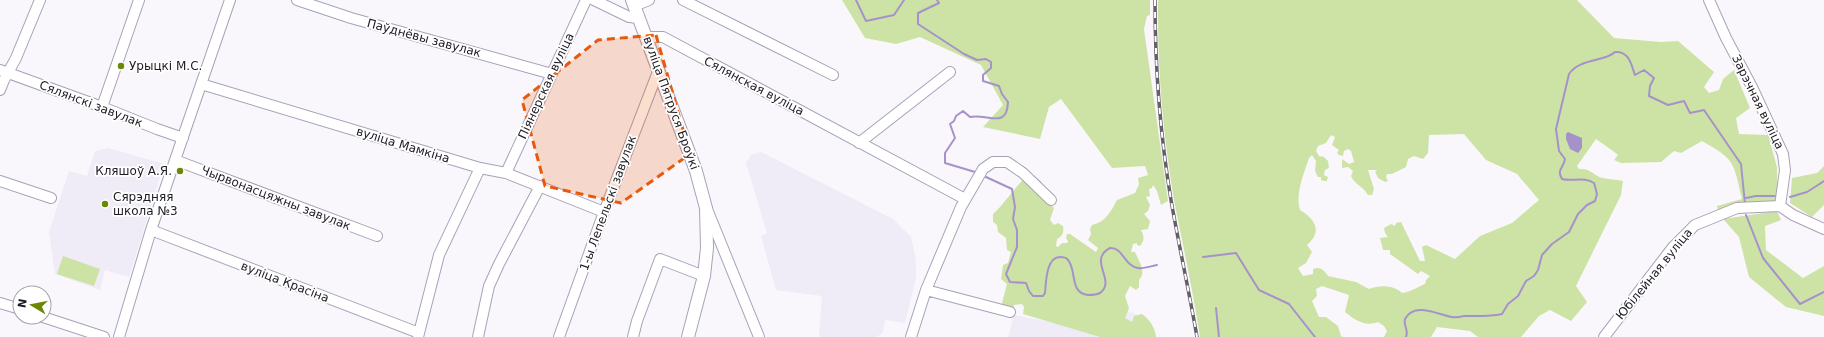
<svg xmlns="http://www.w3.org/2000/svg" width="1824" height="337" viewBox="0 0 1824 337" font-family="'DejaVu Sans',sans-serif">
<rect width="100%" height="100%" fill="#f9f7fc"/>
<path fill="#efebf7" d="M108,148L164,164L129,277L105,270L100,290L55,274L49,232L69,171L87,176L95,151Z
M761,152L893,219L911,237L916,260V278L905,323L885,320L883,332L877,337H819L822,296L776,290L761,236L767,233L746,163L751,155Z
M1119,309L1131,312L1146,319L1148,337H1008L1014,315L1115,334Z"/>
<path fill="#cde3a6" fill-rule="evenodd" d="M842,0H1150V15L1147,16L1144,29L1168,201L1161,205L1157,191L1153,185L1152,188L1149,189L1150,196L1146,197L1150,205L1148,211L1144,214L1150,221L1148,229L1141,230C1144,236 1145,240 1140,246L1137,245V243L1133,244L1131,252H1135C1139,261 1147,272 1139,280V287L1136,290L1130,286L1125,296L1129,308L1125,318L1132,322L1134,316L1142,314C1150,320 1155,327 1156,337H1100L1023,314L1024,307L1022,304L1014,305V309L1001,307L1007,284L1001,279L1003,265L1008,263L1011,252L1007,250L1006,238L998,232L997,225L993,222V214L1000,207L1029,172L1041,181L1046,200L1054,208L1050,220L1054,225L1058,223L1063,226C1064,233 1063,235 1057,239L1056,246L1058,247L1062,243H1067L1068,241L1066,238L1067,234H1070L1096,252L1098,248L1088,240L1091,234L1090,229L1092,225C1106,222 1111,211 1117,200L1135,193L1139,184L1138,178L1148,175L1145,166L1112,168L1061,99L1049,107L1040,139L983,127L1003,105L981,65L920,37L896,44L865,38Z
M1158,0H1577L1614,38L1661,42L1678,41L1714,72L1704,87L1709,93L1719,90L1723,79L1734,70L1750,108L1736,118L1739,134L1768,135L1777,167V202L1741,203L1718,212L1717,206L1742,199C1733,162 1736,160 1702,141L1681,153L1674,151L1661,162L1621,163L1614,160L1618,155L1613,151L1596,139L1577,166L1579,169C1592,168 1593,176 1603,178C1610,180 1616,179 1623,181L1621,195L1576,286L1587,302L1571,321L1550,310L1539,316L1521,337H1478L1470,331L1437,327L1431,337H1384L1387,331L1384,326L1378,322C1365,327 1355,320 1345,312L1349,295L1322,286L1316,289L1317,296L1312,301L1319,317H1326L1338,326L1341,336L1343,337H1200C1193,291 1183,246 1174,200C1163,134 1157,66 1158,0ZM1464,134L1486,160L1517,174L1539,200L1512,223L1480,236L1455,259L1426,245L1422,247L1425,261H1420L1401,222L1396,223L1395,226L1391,224L1384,228L1385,233L1388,237L1380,238L1383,250H1390V254L1418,274L1421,271L1430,276L1426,280L1425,284C1417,287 1411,292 1402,293C1393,285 1380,285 1369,289L1356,282L1328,276C1324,270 1320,266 1313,269V274L1303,276L1298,268L1306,263L1312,252L1307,245C1323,231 1315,219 1300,210C1295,193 1304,174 1309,158L1312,155L1316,161L1315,171L1318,177H1321V180L1324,181H1327L1328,177L1324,175L1325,170L1329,168L1328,161L1324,157L1319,156L1316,151L1318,146L1326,143L1331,135L1335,137L1332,145L1339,150L1337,153L1339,155L1343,156L1344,151L1348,149L1351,151L1354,162L1349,164L1342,159V168L1348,167L1353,171L1351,176C1354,184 1363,186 1368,195H1372L1374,189L1368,170H1377L1375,172L1378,178L1385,182L1388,181L1386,177L1387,174H1392L1406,167L1408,159L1414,156L1423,159L1428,153L1429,135Z
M1824,166V205L1812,217L1790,203L1792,178L1817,173Z
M1777,211L1781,220L1765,226L1766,250L1803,278L1824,266V316L1786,307L1749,277L1739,237L1723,219Z
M63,256L100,269L94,286L57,274Z"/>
<path fill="#a692ca" d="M1568,132L1582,138V148L1578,153L1570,149L1566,139V134Z"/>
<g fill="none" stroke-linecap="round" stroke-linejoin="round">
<path stroke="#a692ca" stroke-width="2" d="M856,0L866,21L894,15L904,0
M937,0L939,3L918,13V24L964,54L977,60L986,59L991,62V68L983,75V81L999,86L1002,94L1008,102C1007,130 987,113 970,117L963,111L956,116L954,121L950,124L955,138L945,153V163L975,172
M986,177L1012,189L1015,207L1013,219L1017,230V247L1006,274L1010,282L1026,283L1029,291L1033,296H1043L1045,293C1046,283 1046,257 1060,257C1063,257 1067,258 1068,260C1077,270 1069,293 1088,295C1092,295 1096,295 1100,293C1117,281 1087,260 1110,248C1123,247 1124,266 1138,268C1144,269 1151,266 1157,265
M1790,197L1807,192L1824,181
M1746,198L1756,196H1775
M1746,215L1763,258L1800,304L1824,292
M1203,257L1236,253L1259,290L1289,304L1315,337
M1216,308L1219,337
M1406,337C1409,330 1403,325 1405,319C1414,301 1439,315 1452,317C1456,318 1460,317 1464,316C1477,316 1488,317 1502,314L1508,304L1518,296L1526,281L1534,276L1538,270L1542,255L1552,244L1569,232L1578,214L1587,205L1595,201L1597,194L1594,183C1584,176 1573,182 1562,179C1556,169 1564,168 1565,159L1559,151L1556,129L1569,74C1580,58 1605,62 1615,52C1629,51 1631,64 1635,75L1644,70L1654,78L1650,86L1649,96L1668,105L1684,101L1690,113L1704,110L1741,164L1745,204"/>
<g stroke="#a9a1b8" stroke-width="12">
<path id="minor" d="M297,0L351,18L552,74
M594,0L629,17L639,18
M683,0L833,75
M1709,0L1726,38L1752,87L1783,154L1785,170L1780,206
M634,6L649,0
M647,37H663L965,199
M0,70L102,107L157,129L183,138
M201,84L480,168L506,173L604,212
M0,90L4,80L16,58L40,0
M102,107L139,0
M859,143L950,72
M175,160L377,236
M506,173L586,0
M0,181L51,198
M1780,206L1793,215L1824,229
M707,209L759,337
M151,230L419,333
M926,290L1010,312
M0,303L20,309
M43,317L104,337
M119,337L151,230L230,0
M418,337L439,255L480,168
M478,337L489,286L499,264L540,186
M559,337L604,212L659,69
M633,337L637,321L660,259L704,276
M911,337L926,290L961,207L983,169L993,162H1007L1023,173L1051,200
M1604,337L1673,247L1695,225L1737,208L1780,206"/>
</g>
<g stroke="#a9a1b8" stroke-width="14">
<path id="major" d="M632,0L696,171L706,208L707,248L704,276L688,337"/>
</g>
<use href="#minor" stroke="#fff" stroke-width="10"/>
<use href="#major" stroke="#fff" stroke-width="12"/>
<g stroke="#625f66" stroke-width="3.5">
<path id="rail" d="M1155,0C1155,66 1160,134 1171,200C1179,246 1189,291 1197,337"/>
</g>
<use href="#rail" stroke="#fff" stroke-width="2" stroke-dasharray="6" stroke-linecap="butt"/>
</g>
<path fill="#e8590c" fill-opacity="0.2" stroke="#e8590c" stroke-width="3" stroke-dasharray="8 5" stroke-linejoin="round" d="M656,35L690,154L621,203L545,186L522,100L598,40Z"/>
<g fill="#698803" stroke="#fff" stroke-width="1.5">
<circle cx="121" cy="66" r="4"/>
<circle cx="180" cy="171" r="4"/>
<circle cx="105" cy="204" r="4"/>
</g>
<g text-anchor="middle" stroke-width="3.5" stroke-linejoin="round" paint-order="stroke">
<g font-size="12" fill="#1d1a22" stroke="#fff">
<text transform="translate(424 38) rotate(15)" y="4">Паўднёвы завулак</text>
<text transform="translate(546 86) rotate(-65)" y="4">Піянерская вуліца</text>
<text transform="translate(754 86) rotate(28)" y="4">Сялянская вуліца</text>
<text transform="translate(1758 102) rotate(64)" y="4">Зарэчная вуліца</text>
<text transform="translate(671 103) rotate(70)" y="4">вуліца Пятруся Броўкі</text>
<text transform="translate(91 104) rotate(21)" y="4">Сялянскі завулак</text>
<text transform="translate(403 145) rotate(17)" y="4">вуліца Мамкіна</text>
<text transform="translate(276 198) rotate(21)" y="4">Чырвонасцяжны завулак</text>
<text transform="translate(608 203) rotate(-70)" y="4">1-ы Лепельскі завулак</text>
<text transform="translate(1654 274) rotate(-51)" y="4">Юбілейная вуліца</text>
<text transform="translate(285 282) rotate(21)" y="4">вуліца Красіна</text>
</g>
<g font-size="12" fill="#1d1a22" stroke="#fff" text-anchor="start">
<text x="129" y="70">Урыцкі М.С.</text>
<text x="172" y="175" text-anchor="end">Кляшоў А.Я.</text>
<text x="113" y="201">Сярэдняя<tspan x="113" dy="14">школа №3</tspan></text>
</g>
</g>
<g transform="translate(32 305) rotate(280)"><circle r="19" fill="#ffffff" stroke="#a5a3a7"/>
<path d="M0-3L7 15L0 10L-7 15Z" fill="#698803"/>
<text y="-6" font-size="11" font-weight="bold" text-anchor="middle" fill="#1d1a22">N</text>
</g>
</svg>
